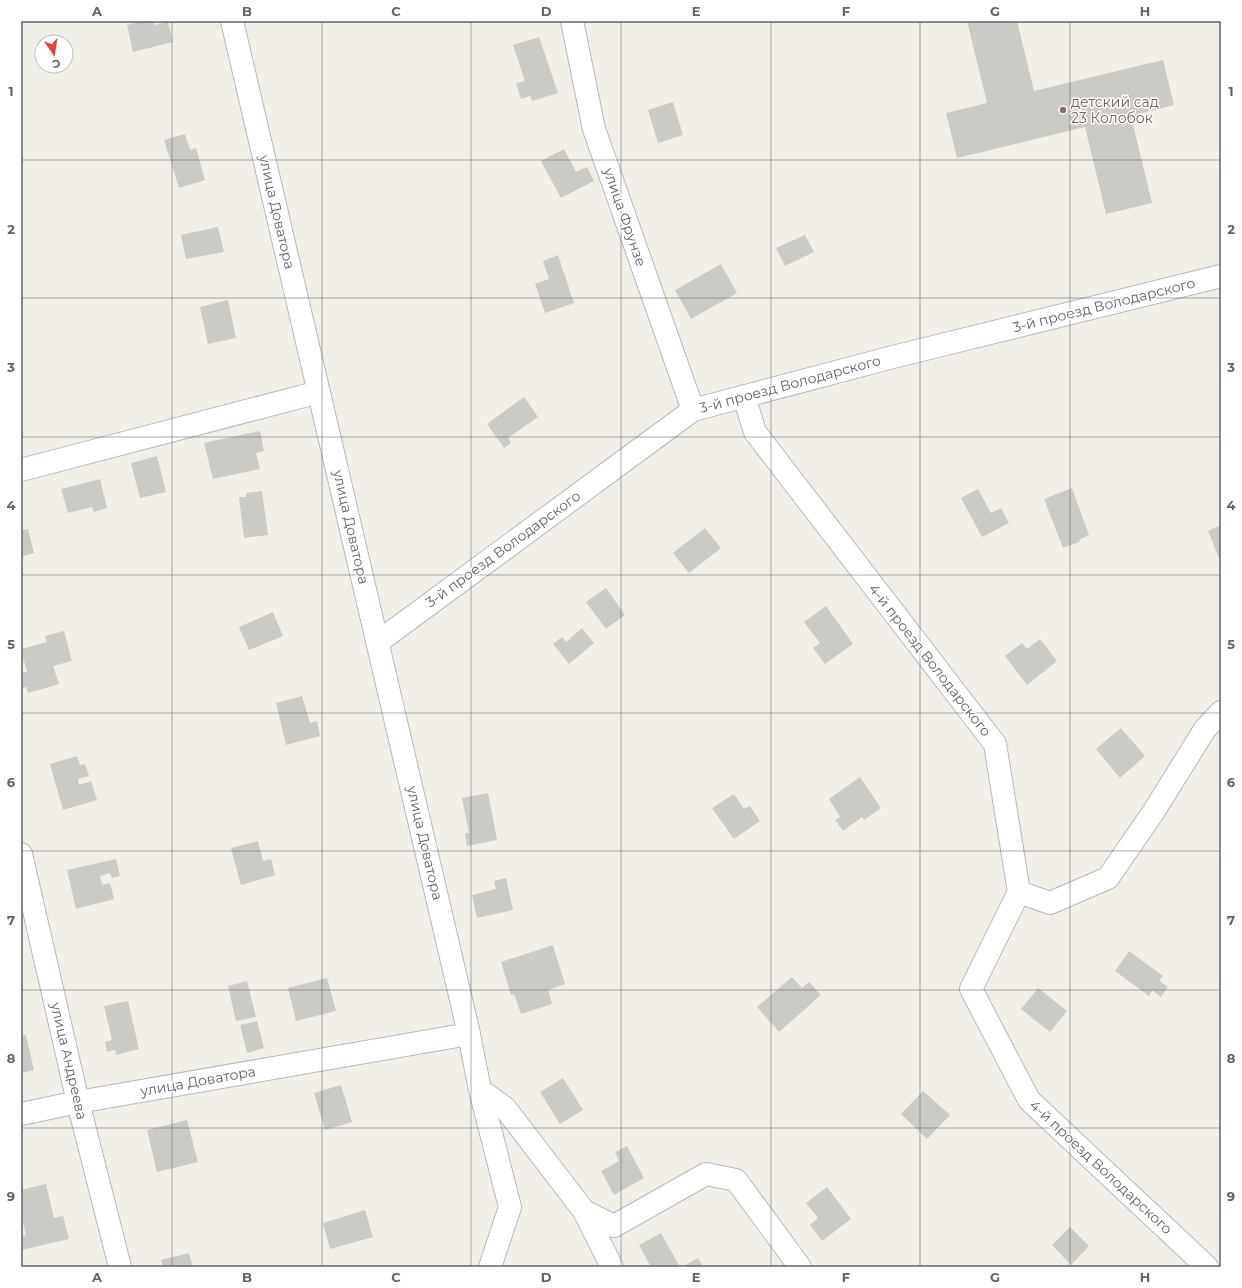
<svg xmlns="http://www.w3.org/2000/svg" width="1242" height="1288" viewBox="0 0 1242 1288" font-family="Montserrat,sans-serif">
<rect width="100%" height="100%" fill="#f1efe8"/>
<path fill="#cccac5" d="M143,21H153L154,25L168,22L173,42L133,52L127,25Z
M967,21H1017L1034,91L1163,60L1174,105L1131,116L1152,203L1106,214L1085,127L957,158L946,113L987,103Z
M539,37L558,93L532,101L530,96L521,99L516,83L525,81L513,45Z
M673,102L683,135L658,143L648,110Z
M185,134L190,150L196,148L205,180L179,188L164,140Z
M564,149L576,172L587,167L594,181L561,198L541,161Z
M218,227L224,252L186,259L181,235Z
M805,235L814,252L785,266L776,248Z
M558,255L574,303L545,313L535,284L549,279L543,261Z
M721,264L737,293L691,319L675,290Z
M228,300L236,338L208,344L200,307Z
M524,397L538,417L508,438L511,443L504,448L487,424Z
M260,431L264,451L256,453L260,469L213,479L204,443Z
M157,456L166,492L140,498L131,463Z
M100,479L107,508L94,512L92,507L68,513L61,489Z
M1072,488L1089,535L1079,540L1080,542L1063,548L1044,499Z
M978,489L991,513L1001,508L1009,523L982,537L961,498Z
M262,491L268,535L244,538L239,497H246V493Z
M1221,525V557L1219,558L1208,531Z
M705,528L721,548L689,573L673,553Z
M28,529L34,553L21,557V530Z
M606,588L625,615L606,629L586,602Z
M826,606L853,644L825,664L813,648L820,643L804,622Z
M273,612L283,636L249,650L239,627Z
M582,628L594,643L569,664L553,644L562,637L566,642Z
M64,631L72,661L53,666L59,684L28,693L26,687L22,688L21,685V673L27,672L21,649L47,642L45,636Z
M1040,639L1057,661L1027,685L1005,656L1022,643L1027,649Z
M302,696L310,723L317,721L320,736L286,745L276,703Z
M1121,728L1145,756L1120,778L1096,749Z
M77,756L80,765L85,764L89,776L78,779L79,785L91,781L97,800L63,810L50,764Z
M860,777L881,808L864,820L862,817L843,831L835,820L840,817L829,799Z
M488,793L497,840L467,846L465,833H469L462,798Z
M734,794L744,809L750,806L760,821L734,839L712,808Z
M258,841L263,861L271,859L275,875L241,885L231,848Z
M116,859L120,876L112,878L110,873L100,876L102,885L110,883L114,899L76,909L67,870Z
M506,878L513,910L477,918L472,895L496,889L494,881Z
M553,945L565,984L548,990L552,1004L521,1014L514,994L511,995L501,962Z
M1129,951L1163,976L1159,981L1168,987L1161,997L1152,990L1149,996L1115,971Z
M792,977L802,988L809,982L821,995L779,1032L757,1007Z
M327,978L336,1011L296,1021L288,988Z
M247,981L256,1017L236,1021L228,986Z
M1038,988L1067,1011L1050,1032L1021,1009Z
M128,1001L139,1049L116,1055L115,1050L107,1052L105,1042L112,1040L104,1006Z
M257,1021L264,1048L247,1053L240,1025Z
M26,1035L34,1070L21,1073V1036Z
M563,1078L583,1110L560,1124L540,1092Z
M341,1085L352,1122L325,1130L314,1093Z
M923,1091L950,1115L927,1139L901,1114Z
M187,1120L198,1162L157,1172L147,1130Z
M627,1146L644,1178L614,1195L601,1171L619,1161L615,1152Z
M46,1184L54,1218L63,1216L69,1239L21,1250V1236L26,1235L21,1215V1190Z
M827,1187L851,1219L822,1241L810,1225L818,1218L806,1203Z
M365,1210L373,1237L330,1249L323,1223Z
M1070,1227L1089,1246L1071,1265L1052,1245Z
M661,1233L680,1267H651L639,1245Z
M189,1253L193,1267H163L161,1260Z
M698,1258L703,1267H682Z"/>
<g fill="none" stroke-linecap="round" stroke-linejoin="round">
<g stroke="#b5b8bc" stroke-width="24">
<path id="minor" d="M232,21L469,1034L480,1090L510,1207L490,1267
M572,21L594,129L693,410
M744,396L755,432L995,744L1019,892L971,989L1029,1100L1207,1267
M21,470L319,392
M378,642L693,410L893,357L1221,276
M21,854L78,1102L120,1267
M1019,892L1050,903L1108,878L1154,811L1205,729L1221,712
M480,1090L505,1108L584,1211L614,1226L706,1174L736,1180L800,1267
M21,1114L78,1102L469,1034
M584,1211L612,1267"/>
</g>
<use href="#minor" stroke="#fff" stroke-width="22"/>
</g>
<path fill="none" stroke="#5f6368" stroke-width="1" stroke-opacity="0.55" d="M172,21V1267M322,21V1267M471,21V1267M621,21V1267M771,21V1267M920,21V1267M1070,21V1267M21,160H1221M21,298H1221M21,437H1221M21,575H1221M21,713H1221M21,851H1221M21,990H1221M21,1128H1221"/>
<circle fill="#8d6e63" stroke="#fff" stroke-width="1.5" cx="1063" cy="110" r="4"/>
<g text-anchor="middle" stroke-width="3" stroke-linejoin="round" paint-order="stroke">
<g font-size="14" fill="#785e54" stroke="#fff" text-anchor="start">
<text x="1071" y="107">детский сад<tspan x="1071" dy="16">23 Колобок</tspan></text>
</g>
<g font-size="14" fill="#5f6368" stroke="#fff">
<text transform="translate(277 212) rotate(77)" y="5">улица Доватора</text>
<text transform="translate(625 217) rotate(71)" y="5">улица Фрунзе</text>
<text transform="translate(1104 305) rotate(-14)" y="5">3-й проезд Володарского</text>
<text transform="translate(790 384) rotate(-15)" y="5">3-й проезд Володарского</text>
<text transform="translate(351 527) rotate(77)" y="5">улица Доватора</text>
<text transform="translate(503 549) rotate(-36)" y="5">3-й проезд Володарского</text>
<text transform="translate(930 660) rotate(52)" y="5">4-й проезд Володарского</text>
<text transform="translate(425 843) rotate(77)" y="5">улица Доватора</text>
<text transform="translate(69 1061) rotate(77)" y="5">улица Андреева</text>
<text transform="translate(198 1081) rotate(-10)" y="5">улица Доватора</text>
<text transform="translate(1101 1167) rotate(43)" y="5">4-й проезд Володарского</text>
</g>
</g>
<rect width="1242" height="1288" fill="none" stroke="#ffffff" stroke-width="44"/>
<g transform="translate(54 54) rotate(167)"><circle r="19" fill="#ffffff" stroke="#bfc1c3"/>
<path d="M0-3L7 15L0 10L-7 15Z" fill="#ea4335"/>
<text y="-6" font-size="11" font-weight="bold" text-anchor="middle" fill="#5f6368">С</text>
</g>
<rect x="22" y="22" width="1198" height="1244" fill="none" stroke="#5f6368" stroke-width="1.5"/>
<g font-size="13" text-anchor="middle" font-weight="bold" fill="#5f6368">
<text x="97" y="16">A</text>
<text x="247" y="16">B</text>
<text x="396" y="16">C</text>
<text x="546" y="16">D</text>
<text x="696" y="16">E</text>
<text x="846" y="16">F</text>
<text x="995" y="16">G</text>
<text x="1145" y="16">H</text>
<text x="11" y="96">1</text>
<text x="1231" y="96">1</text>
<text x="11" y="234">2</text>
<text x="1231" y="234">2</text>
<text x="11" y="372">3</text>
<text x="1231" y="372">3</text>
<text x="11" y="510">4</text>
<text x="1231" y="510">4</text>
<text x="11" y="649">5</text>
<text x="1231" y="649">5</text>
<text x="11" y="787">6</text>
<text x="1231" y="787">6</text>
<text x="11" y="925">7</text>
<text x="1231" y="925">7</text>
<text x="11" y="1063">8</text>
<text x="1231" y="1063">8</text>
<text x="11" y="1201">9</text>
<text x="1231" y="1201">9</text>
<text x="97" y="1282">A</text>
<text x="247" y="1282">B</text>
<text x="396" y="1282">C</text>
<text x="546" y="1282">D</text>
<text x="696" y="1282">E</text>
<text x="846" y="1282">F</text>
<text x="995" y="1282">G</text>
<text x="1145" y="1282">H</text>
</g>
</svg>
